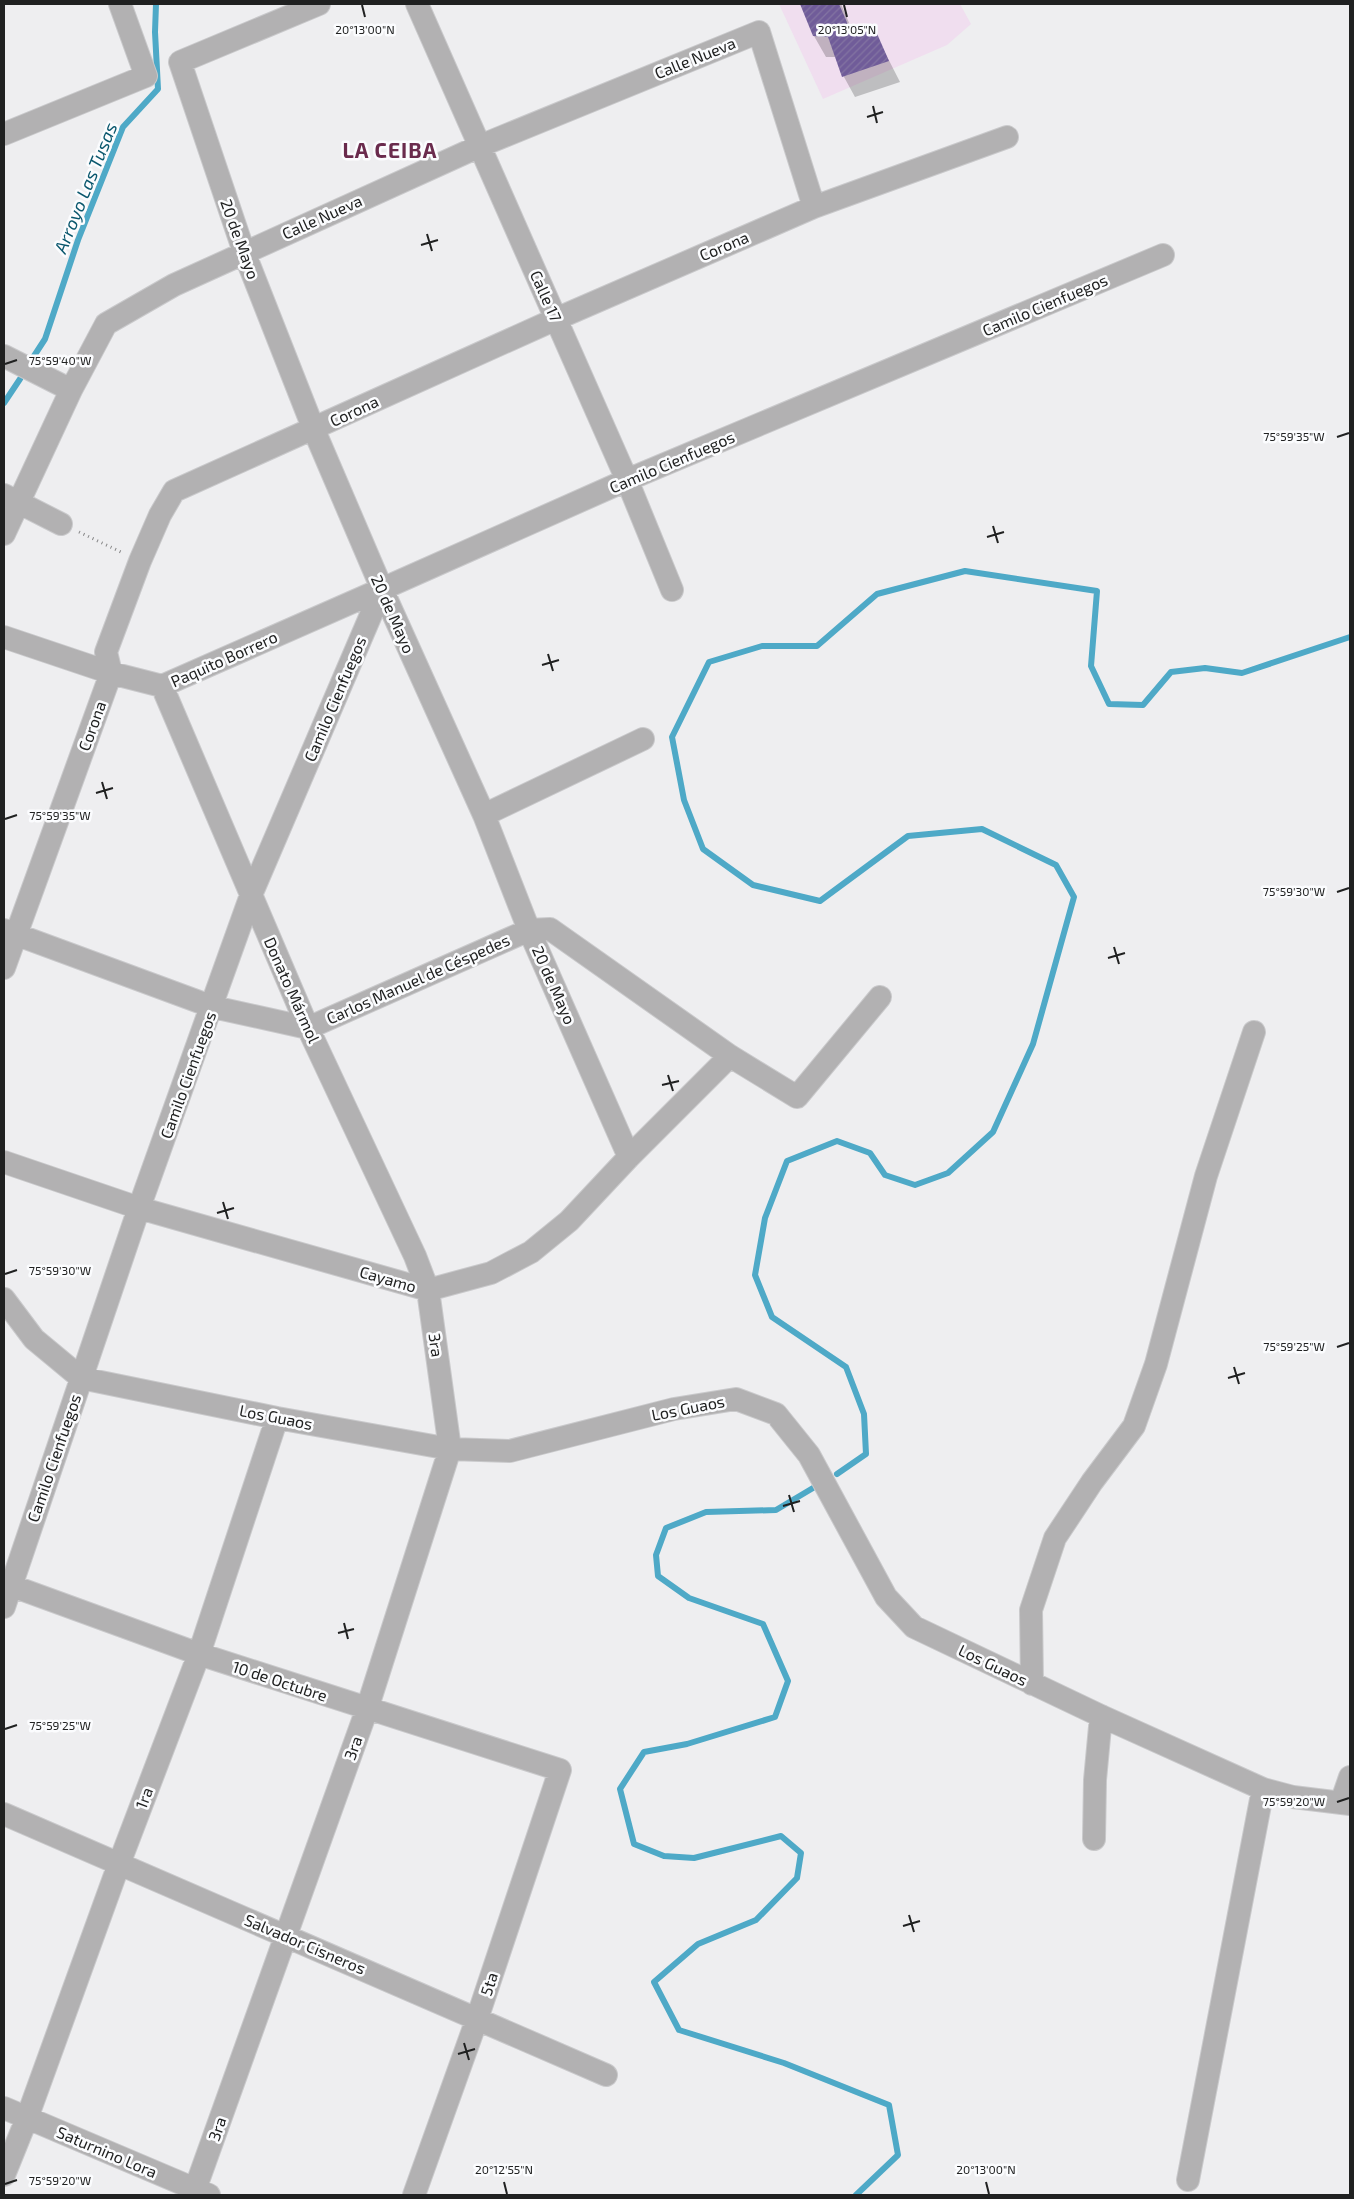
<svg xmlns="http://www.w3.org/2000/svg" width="1354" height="2199" viewBox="0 0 1354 2199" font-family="'Exo 2',sans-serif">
<defs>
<pattern id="building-hatch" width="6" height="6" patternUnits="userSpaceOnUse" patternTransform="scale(1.25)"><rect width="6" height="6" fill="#705c99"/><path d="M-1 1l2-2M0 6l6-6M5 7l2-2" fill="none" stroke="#8374a2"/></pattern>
</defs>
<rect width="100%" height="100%" fill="#eeeef0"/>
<path fill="#f0deef" d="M779,4H960L971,24L947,45L823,99Z"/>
<path fill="#0003" d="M801,4H841L855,37L874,31L900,82L855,97L844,77L836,57H826L814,36Z"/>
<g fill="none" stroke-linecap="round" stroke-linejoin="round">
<path stroke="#4ea9c7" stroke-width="6" d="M34,356L45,339L78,240L123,127L158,89L155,32L156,4
M4,403L20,379
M837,1474L866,1454L864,1414L846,1367L772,1317L755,1275L765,1218L787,1161L837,1141L870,1153L885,1175L915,1185L948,1173L993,1132L1033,1044L1074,897L1056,865L982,829L908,836L820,901L753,885L703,849L684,800L672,737L709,662L762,646H817L877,594L965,571L1097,591L1091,666L1109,704L1143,705L1171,672L1205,668L1242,673L1350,637
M813,1488L776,1510L706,1512L666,1528L656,1555L658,1576L689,1598L763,1624L788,1681L775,1717L687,1744L644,1752L620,1789L634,1844L664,1856L694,1858L781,1836L801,1853L797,1878L756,1920L698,1944L654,1982L679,2030L784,2063L889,2105L898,2155L856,2195"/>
</g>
<path fill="url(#building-hatch)" d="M800,4H839L853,36L875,29L889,61L842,77L828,37L813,36Z"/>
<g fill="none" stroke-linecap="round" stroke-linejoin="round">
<g stroke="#c9c9cb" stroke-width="24">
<path id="minor" d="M319,4L180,62L244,252L314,430L382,589L484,815L529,930L629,1157
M417,4L627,480L672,590
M4,134L146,76L120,4
M4,356L71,390
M4,495L61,524
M4,534L71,390L106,324L174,285L480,146L759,32L814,207
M4,637L111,673L162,686L382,589
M162,686L308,1028L415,1256L428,1290L450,1449L367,1709L193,2195
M484,815L643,739
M4,930L213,1007L308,1028L529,930L550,929L730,1056L797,1097L880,997
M4,968L111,673L106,652L140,561L160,515L174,491L556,319L814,207L1007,137
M4,1162L139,1208L428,1290L491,1273L531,1252L569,1221L629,1157L730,1056
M4,1299L34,1339L81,1378L277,1418L450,1449L510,1451L674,1409L736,1399L776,1414L809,1455L886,1597L914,1627L1101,1716L1263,1789L1293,1797L1350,1804
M4,1583L199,1654L560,1770L477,2019L414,2195
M4,1607L139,1208L251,895L382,589L627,480L1163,255
M1032,1684L1031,1610L1055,1538L1092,1482L1134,1426L1156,1364L1206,1176L1254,1032
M1341,1803L1350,1777
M4,1814L606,2075
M1094,1839L1095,1780L1101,1716
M4,2108L209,2195
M4,2175L27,2118L119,1864L199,1654L277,1418
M1188,2180L1263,1789"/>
</g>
<path stroke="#868687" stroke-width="3" stroke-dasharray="1 4" stroke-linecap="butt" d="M79,532L121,552"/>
<use href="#minor" stroke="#b2b1b2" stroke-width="22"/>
</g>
<path fill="none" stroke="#202121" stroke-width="2" d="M362,5L365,17M844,5L847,17M873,106L877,123M867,117L883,112M427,234L432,251M421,245L438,240M5,364L17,360M1337,437L1349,433M993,526L998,543M987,537L1004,532M548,654L553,671M542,665L559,660M102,782L107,799M96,793L113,788M5,819L17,815M1337,892L1349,888M1114,947L1119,964M1108,958L1125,953M668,1075L673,1091M662,1085L679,1081M223,1202L228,1219M217,1213L234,1208M5,1274L17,1270M1337,1347L1349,1343M1234,1367L1239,1384M1228,1378L1245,1373M789,1495L794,1512M783,1506L800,1501M344,1623L348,1639M338,1633L354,1629M5,1729L17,1725M1337,1802L1349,1798M909,1915L914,1932M903,1926L920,1921M464,2043L469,2060M458,2054L475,2049M504,2182L507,2194M986,2182L989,2194M5,2184L17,2180"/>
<g text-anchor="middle" stroke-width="5" stroke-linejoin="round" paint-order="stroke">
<g font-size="16" fill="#202121" stroke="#fbfcfe">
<text transform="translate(695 58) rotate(-22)" y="6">Calle Nueva</text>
<text transform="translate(322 217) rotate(-24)" y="6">Calle Nueva</text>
<text transform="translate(240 239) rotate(70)" y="6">20 de Mayo</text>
<text transform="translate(724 246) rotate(-23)" y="6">Corona</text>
<text transform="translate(546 296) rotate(66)" y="6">Calle 17</text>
<text transform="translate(1045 305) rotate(-23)" y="6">Camilo Cienfuegos</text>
<text transform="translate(354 411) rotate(-25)" y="6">Corona</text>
<text transform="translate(672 462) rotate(-23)" y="6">Camilo Cienfuegos</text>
<text transform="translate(393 614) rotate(66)" y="6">20 de Mayo</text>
<text transform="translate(224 659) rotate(-24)" y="6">Paquito Borrero</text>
<text transform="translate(335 699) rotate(-67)" y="6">Camilo Cienfuegos</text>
<text transform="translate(92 726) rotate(-70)" y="6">Corona</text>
<text transform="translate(418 979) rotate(-24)" y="6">Carlos Manuel de Céspedes</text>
<text transform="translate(554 985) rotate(66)" y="6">20 de Mayo</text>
<text transform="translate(292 990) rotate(66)" y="6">Donato Mármol</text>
<text transform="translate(188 1075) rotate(-70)" y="6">Camilo Cienfuegos</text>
<text transform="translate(388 1279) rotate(16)" y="6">Cayamo</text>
<text transform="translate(436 1345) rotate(82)" y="6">3ra</text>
<text transform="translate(688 1408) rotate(-11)" y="6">Los Guaos</text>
<text transform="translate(276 1417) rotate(11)" y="6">Los Guaos</text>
<text transform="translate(54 1458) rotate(-71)" y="6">Camilo Cienfuegos</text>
<text transform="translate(993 1665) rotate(26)" y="6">Los Guaos</text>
<text transform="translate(280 1681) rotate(18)" y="6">10 de Octubre</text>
<text transform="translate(353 1748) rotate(-70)" y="6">3ra</text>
<text transform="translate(144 1798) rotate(-69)" y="6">1ra</text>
<text transform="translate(305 1944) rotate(23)" y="6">Salvador Cisneros</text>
<text transform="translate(489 1984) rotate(-72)" y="6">5ta</text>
<text transform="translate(217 2129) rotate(-71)" y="6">3ra</text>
<text transform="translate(107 2152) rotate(23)" y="6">Saturnino Lora</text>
</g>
<g font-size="18" font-style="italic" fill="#0a576d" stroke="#fbfcfe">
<text transform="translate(86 188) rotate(-68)" y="6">Arroyo Las Tusas</text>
</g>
<g font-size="21" font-weight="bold" letter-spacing="1" fill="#6a2b4d" stroke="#fbfcfe">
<text x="390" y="158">LA CEIBA</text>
</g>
</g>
<g font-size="12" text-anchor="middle" fill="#202121" stroke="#fbfcfe" stroke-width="5" stroke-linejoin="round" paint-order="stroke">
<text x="365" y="34">20°13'00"N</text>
<text x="847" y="34">20°13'05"N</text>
<text x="60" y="365">75°59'40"W</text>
<text x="1294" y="441">75°59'35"W</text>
<text x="60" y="820">75°59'35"W</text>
<text x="1294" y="896">75°59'30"W</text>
<text x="60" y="1275">75°59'30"W</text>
<text x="1294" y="1351">75°59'25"W</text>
<text x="60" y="1730">75°59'25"W</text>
<text x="1294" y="1806">75°59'20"W</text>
<text x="504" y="2174">20°12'55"N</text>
<text x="986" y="2174">20°13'00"N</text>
<text x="60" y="2185">75°59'20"W</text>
</g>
<rect width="1354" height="2199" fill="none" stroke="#202121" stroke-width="10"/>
</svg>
